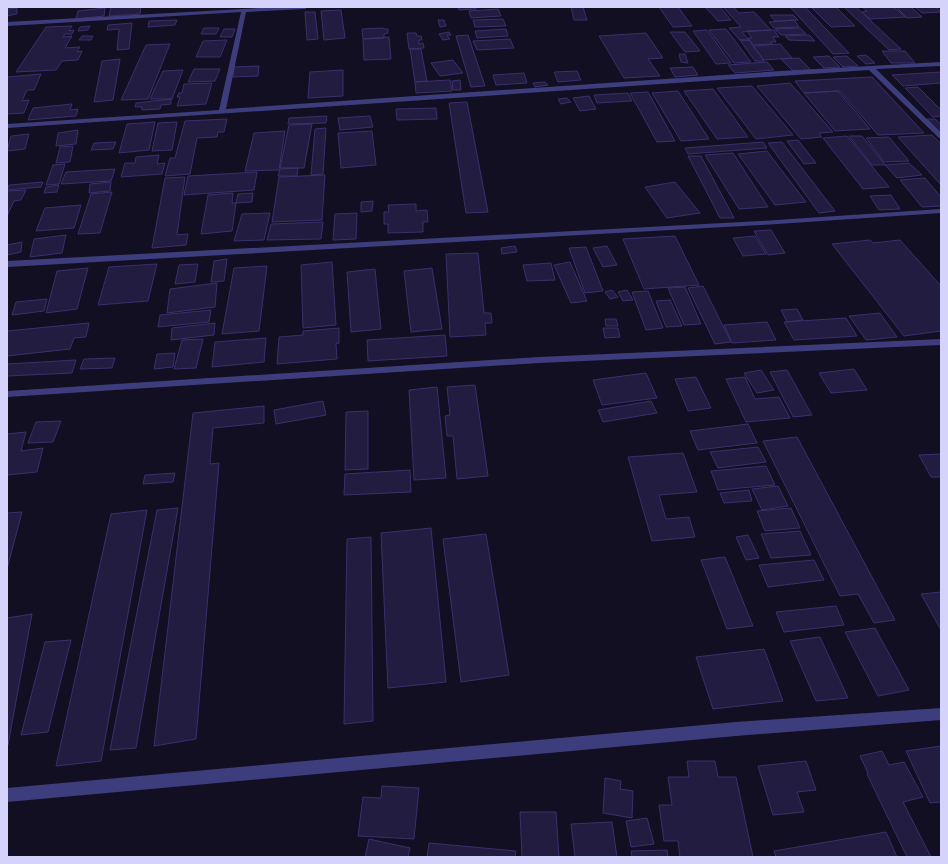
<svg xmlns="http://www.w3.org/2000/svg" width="948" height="864" viewBox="0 0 948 864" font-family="'Open Sans',sans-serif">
<rect width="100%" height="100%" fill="#110f21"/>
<path fill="#221c41" stroke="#3a306c" d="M111,7H141L140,14L109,16Z
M458,7H476V9L459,10Z
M571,7H583L587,20H574Z
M659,7H678L692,26L673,27Z
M705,7H720L731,20L718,21Z
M723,7H741L734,8L739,13L754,12L771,30L742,32L749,40H740L729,28L741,27Z
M790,7H805L849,53L833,54Z
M836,7L855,26L831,27L812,8Z
M844,7H856L901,49L889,50Z
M862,7H893L906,17L870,19L862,12L867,11Z
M896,7H911L922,17L907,18Z
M915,7H936L941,12L922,13Z
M17,8V14L7,16L8,9Z
M105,8L104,16L76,19L78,11Z
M498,9L501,16L471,18L469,11Z
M341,10L345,38L324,40L321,11Z
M305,12H315L318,39L307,40Z
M770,15H793L798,20L775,21Z
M503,19L506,26L475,27L473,20Z
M177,20L175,25L148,27L149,21Z
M438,20H444L446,26L440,27Z
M794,20L799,27L774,28L769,22Z
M132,23L129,49L117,50L119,29L107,30L108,25Z
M72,26L69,31L74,30L72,34H65L63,37L72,36L65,48L80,47L77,52L82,51L78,60L62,61L56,70L16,72L46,27Z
M90,26L88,30L78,31L80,27Z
M204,28H219L216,34H201Z
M383,28L384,29H388V33L384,34V38L363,39L362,29Z
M800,28L806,34L781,35L775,29Z
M224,29H235L232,37H220Z
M506,29L508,36L477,38L475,31Z
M726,29L751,62L734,63L709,30Z
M707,30L731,63L716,64L693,31Z
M774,30L779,37H773L776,42H771L772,44L753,45L748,38H752L747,31Z
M449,32L451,35H447L450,39L443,40L439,34Z
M670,32H685L700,51L685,52Z
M407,33H416L417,36H421L422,40H419V44L423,43L424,48L409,49Z
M646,33L663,58L648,59L660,76L624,78L599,36Z
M468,35L485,86L471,87L456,36Z
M809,35L815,41L789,40L785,36Z
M82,36H93L91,40H79Z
M389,37L391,59L364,60L363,39Z
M510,39L514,48L477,50L473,41Z
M227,40L220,57H196L203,41Z
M740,40H749L764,61H755Z
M170,44L148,99L121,100L146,45Z
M780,44L792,58L764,60L753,46Z
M410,49H421L427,81L415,82Z
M882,51H905L915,63H891Z
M679,54H685L688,63L681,62Z
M866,55L875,63L866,64L857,56Z
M829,56L840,67L824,68L813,57Z
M847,56L858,66L843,67L833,57Z
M799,58L811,70L793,71L781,59Z
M120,59L113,100L94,102L102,61Z
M453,60L463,73L440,76L431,63Z
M767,62L774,70L735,73L728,65Z
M259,66L258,76L233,77L234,67Z
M693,67L698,75L675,77L670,68Z
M194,69H220L215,81L188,82Z
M183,70L172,99H150L163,71Z
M343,70V96L308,98L310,72Z
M577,71L581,80L558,82L554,72Z
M941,72V83L903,86L892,75Z
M524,73L527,83L496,85L493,75Z
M41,74L34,90H27L22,101L29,100L24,113L7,114V77Z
M872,77L924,133L878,135L840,91L804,93L795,81Z
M450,80L452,91L416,93L415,82Z
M460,80L461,90H453L452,81Z
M545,82L548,85L535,87L533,83Z
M212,83L206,104L177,106L180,97H177L179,93H182L184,84Z
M790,83L833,132L819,133L822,137L801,139L757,86Z
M752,86L793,135L756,139L717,88Z
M918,87L941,110V116L933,117L905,88Z
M713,89L748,137L717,139L684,91Z
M678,91L709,139L681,141L652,93Z
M838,91L870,129L835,131L804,93Z
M648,92L675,141L657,142L630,93Z
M628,93L632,101L597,103L594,95Z
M589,96L596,109L580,111L573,98Z
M567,98L571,102L561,104L558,99Z
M171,99V104L161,105L160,109L142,110V107H135L136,103Z
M467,102L488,212L466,213L449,103Z
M72,104L70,110L78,109L76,116L28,120L33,108Z
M436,108L437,119L397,120L396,109Z
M327,116L326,123L288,124L289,118Z
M370,116L373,127L340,130L338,118Z
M227,119L224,132H218L217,137L197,138L190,174L165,176L170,158H175L185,121Z
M927,119H935L941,124V133Z
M155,122L149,150L119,153L127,124Z
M177,122L172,150L152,151L158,123Z
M312,124L304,168H280L289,125Z
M326,128L323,174L311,175L315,129Z
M78,130L76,144L56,146L58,133Z
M285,131L279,170L245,171L254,133Z
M372,131L376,165L341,168L338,133Z
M29,134L25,149L7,151L11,136Z
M932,135L941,144V185L898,137Z
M847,136L889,187L863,189L823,138Z
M849,136H862L885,165H872Z
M889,137L909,161L884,162L866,138Z
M798,140L816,163L804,164L787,141Z
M116,142L113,149L91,150L94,143Z
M763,142L767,148L688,154L685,148Z
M782,142L835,211L819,213L768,143Z
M73,146L70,162L56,163L60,147Z
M767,151L806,202L775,205L738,154Z
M733,153L768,207L739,209L705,155Z
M159,155L157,164L165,163L162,174L121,177L125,163H135L136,157Z
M688,156H701L734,218H720Z
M909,163L922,175L897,178L885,165Z
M65,164L59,184L46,185L53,165Z
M298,168L297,176H278L280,169Z
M115,169L111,181L61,184L66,172Z
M257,172L254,190L184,195L188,176Z
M325,175L322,220L272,222L279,177Z
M185,177L177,235L188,234L186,245L152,248L165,178Z
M925,178L941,197V206L922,207L900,180Z
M43,182L41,187L7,190L9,185Z
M111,182L110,191L89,193L90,184Z
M675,182L700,213L667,218L645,187Z
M59,185L57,192L44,193L46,187Z
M26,190L21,200L14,201L7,216V191Z
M112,192L100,233L78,234L91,194Z
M233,193L232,203H236L232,231L201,234L208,195Z
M253,193L252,202L236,203L238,194Z
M891,195L900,209L879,210L870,196Z
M373,201L372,211L361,212V202Z
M416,204V211L427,210L428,222H423V232L388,233V224H384V212H389L388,205Z
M81,205L74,228L36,231L45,208Z
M270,213L264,240L234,241L242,214Z
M357,213L356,239L333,240L335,214Z
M323,222L321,239L267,240L271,224Z
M771,230L785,253L768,255L754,231Z
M66,235L62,253L30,257L34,239Z
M675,236L699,285L644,289L623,239Z
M755,236L766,254L743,256L733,238Z
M870,240L873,243L900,240L941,286V331L904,336L832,244Z
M22,242L21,252L7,255V245Z
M515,246L517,252L502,254L501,248Z
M607,246L617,265L603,267L593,248Z
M586,247L603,291L585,293L569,248Z
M478,253L484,313H491L492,323H485L486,335L450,337L446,254Z
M227,259L224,281L211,282L214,261Z
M332,262L336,325L303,328L301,265Z
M570,262L587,301L571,303L554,265Z
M551,263L555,280L527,281L523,265Z
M157,264L148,301L98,305L109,267Z
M198,264L195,282L175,284L179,265Z
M267,266L259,331L222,334L234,268Z
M88,268L77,309L46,313L57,271Z
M432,268L442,329L411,332L404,271Z
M375,269L381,329L351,332L347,272Z
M217,283L215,307L167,313L170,289Z
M703,286L731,342L715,344L688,288Z
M685,287L701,324L684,325L668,288Z
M612,290L618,297L610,299L605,292Z
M627,290L633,300L623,301L618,292Z
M648,291L663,328L646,330L632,292Z
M47,299L44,311L12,315L16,302Z
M670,300L682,326L666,327L656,301Z
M797,309L803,320L787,322L781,310Z
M211,310L209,322L158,327L160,315Z
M880,313L897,337L866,340L849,316Z
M846,318L857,336L794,340L784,322Z
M605,319H616L618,326H606Z
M767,322L776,340L732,343L724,325Z
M89,323L86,337L74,338L70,349L7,356V331Z
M215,323L214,335L171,340L172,328Z
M339,328V343L336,344L337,359L277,364L279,337L303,335V331Z
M603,328H618L620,337L605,338Z
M445,335L447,356L368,361L367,340Z
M266,338L264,362L212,367L215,342Z
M203,339L196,368L174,369L182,340Z
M175,353L173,367L154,369L157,354Z
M115,358L112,368L80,369L84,359Z
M76,360L72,373L7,376V364Z
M854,369L867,390L831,393L819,373Z
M761,370L774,390L757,393L744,373Z
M787,370L812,415L793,417L770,372Z
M646,373L657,398L602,405L593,380Z
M696,377L711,408L688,411L675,379Z
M745,377L755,399L779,397L790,418L746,422L726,379Z
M475,385L488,476L457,479L453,436H447L445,416L450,415L447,387Z
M437,387L446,478L414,480L409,390Z
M323,401L326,415L276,424L274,410Z
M651,401L657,413L603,422L598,410Z
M264,406V423L213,428L210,464L219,463L196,739L154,746L193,413Z
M368,411V469L345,470L346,412Z
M61,421L53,442L28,443L36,422Z
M748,424L757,443L698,450L690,431Z
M26,432L21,451L43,448L37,472L7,475V434Z
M797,437L895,620L874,623L858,594L840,596L763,441Z
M758,447L766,462L718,468L710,452Z
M683,453L697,492L659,495L666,519L689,517L695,537L652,541L628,457Z
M941,454V477H931L919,455Z
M766,466L775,485L718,490L711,471Z
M410,470L411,492L344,495L345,474Z
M175,473L173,482L143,484L145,475Z
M778,486L788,506L762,510L752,489Z
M749,490L752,501L724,503L720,493Z
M178,508L136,748L110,750L157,510Z
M791,508L800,528L765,531L757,511Z
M147,510L101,761L56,766L111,514Z
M22,512L7,569V513Z
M431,528L446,682L388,688L381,533Z
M800,531L811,555L771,558L761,534Z
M486,534L509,675L461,682L443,539Z
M748,535L759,558L746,560L736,537Z
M371,537L373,721L344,724L347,539Z
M725,557L753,626L727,629L701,560Z
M814,560L824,580L768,587L759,565Z
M941,592V630L921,594Z
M836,606L844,625L784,632L776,612Z
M32,614L8,745H7V618Z
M875,628L909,690L878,696L845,632Z
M820,637L848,698L816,701L790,641Z
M71,640L48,732L21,735L45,642Z
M764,649L783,701L713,709L696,657Z
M941,746V802L930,803L906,751Z
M882,751L889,765L904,762L923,797L903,802L931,857H907L867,774L868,773L860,756Z
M687,761H715L718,777H736L753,857H680L678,841H664L659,805H672L668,777H689Z
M806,761L816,790L797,792L804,812L773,815L758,766Z
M605,778L621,781L620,789L633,791L632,818L603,813Z
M382,786L419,788L414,839L358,836L363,797L381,798Z
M520,812H556L559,857H522Z
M647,818L654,844L631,847L626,821Z
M612,822L617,857H575L571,824Z
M886,832L897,857H776L774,851Z
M369,839L410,848L408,857H365Z
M429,843L516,851L515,857H427Z
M667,850L668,857H632L631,851Z"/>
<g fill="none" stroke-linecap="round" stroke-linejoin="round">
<path fill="#3d3d7d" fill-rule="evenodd" d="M277,7H308L305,9L246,12L226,109L781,71L941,62V66L876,69L941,133V139L939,138L869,70L7,128V124L219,110L241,12L7,26V22Z
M941,209V213L761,225L7,267V261L761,221Z
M941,339V345L539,363L7,397V391L539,357Z
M941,708V720L736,736L7,802V788L736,722Z"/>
</g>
<rect width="948" height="864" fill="none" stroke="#d5d2fc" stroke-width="16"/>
</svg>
